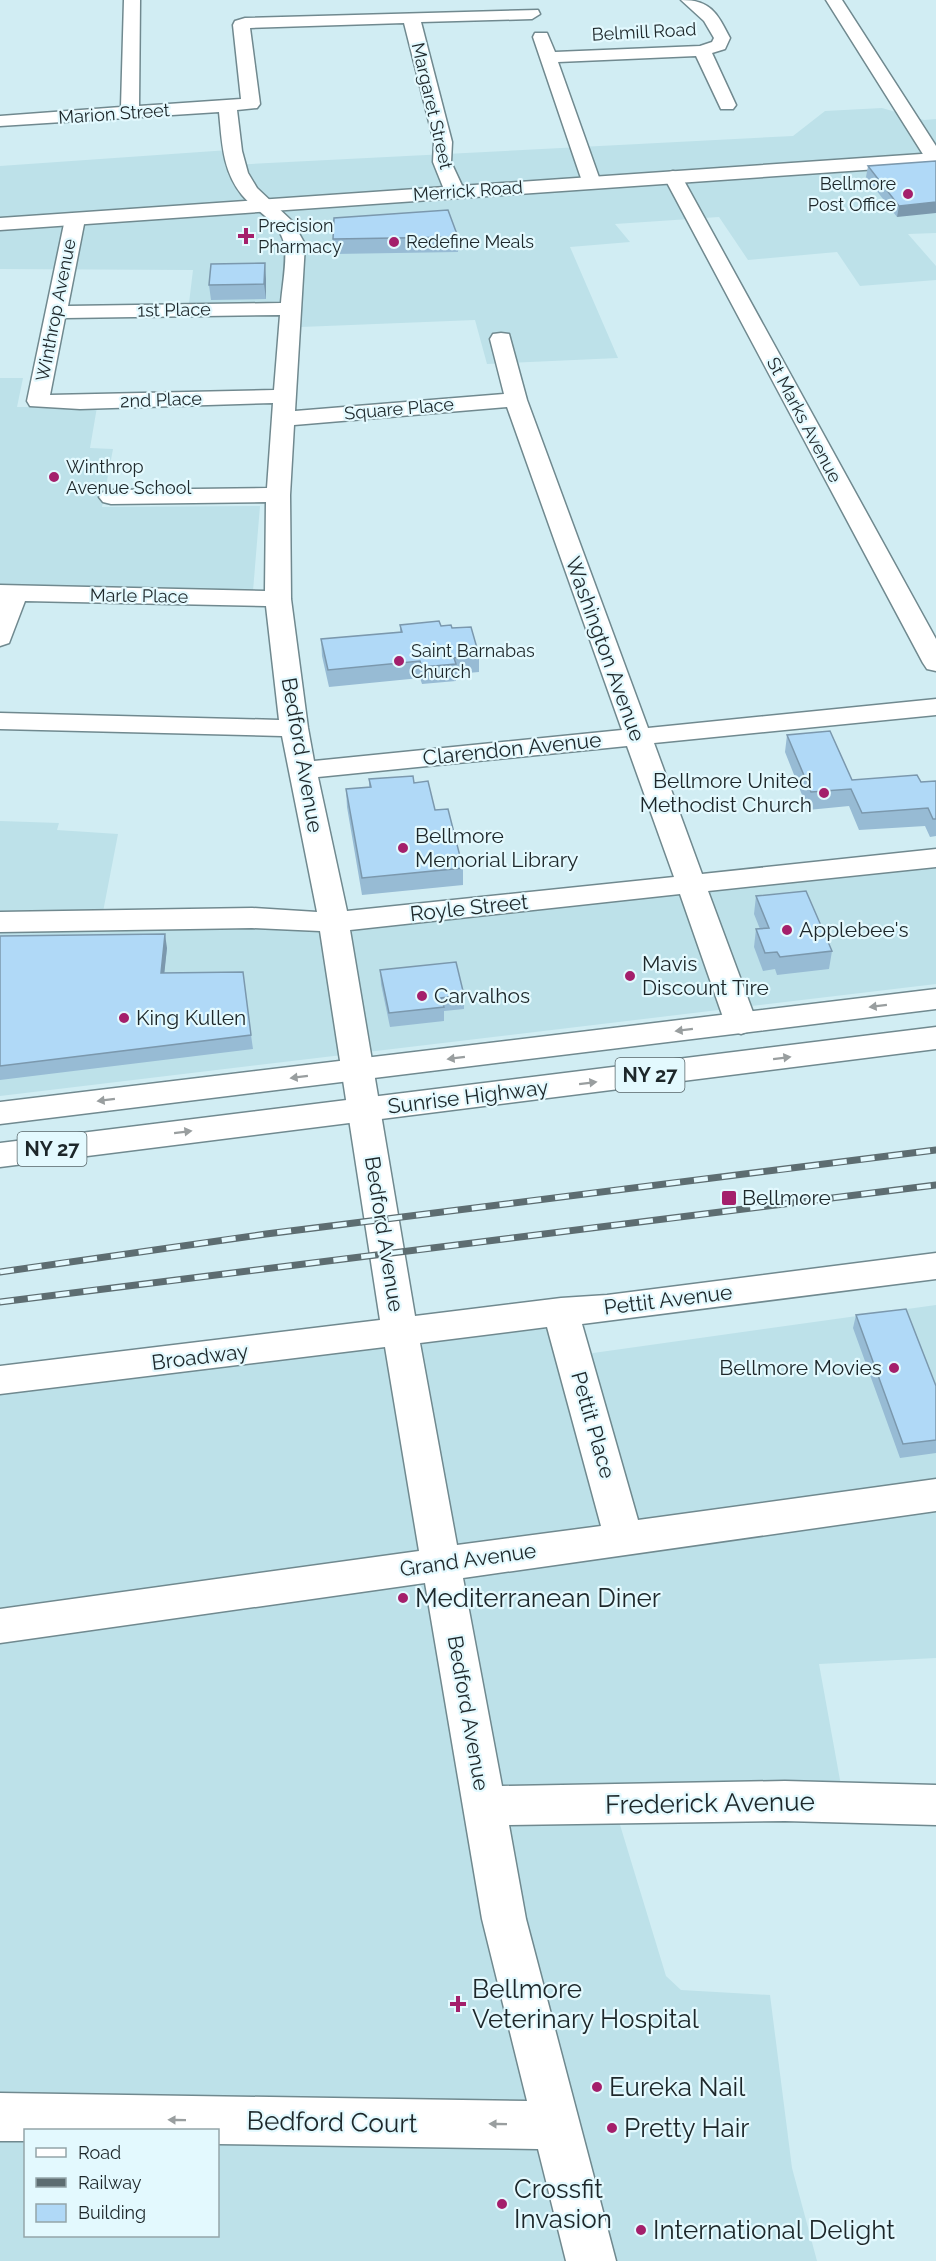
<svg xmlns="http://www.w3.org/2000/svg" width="936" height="2261" viewBox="0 0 936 2261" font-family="Raleway,sans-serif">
<rect width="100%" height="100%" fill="#d1edf3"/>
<path fill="#bde1e9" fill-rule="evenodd" d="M882,108L924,120L936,119V233L908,234L936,266V280L860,286L837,252L748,260L719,217L615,224L630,242L570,247L618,358L487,364L475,320L301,327L287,302L189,303L193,270L0,269V166L229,150L232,165L793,136L825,111Z
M0,378H23L17,407H97L90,448L113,449L102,507L260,506L253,591L0,586Z
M0,821L59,823L57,830L118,834L102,917L335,919L936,858V984L0,1096Z
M936,1305V1658L819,1664L842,1791L610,1792L666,1976L681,1990L770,1995L792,2168L817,2261H0V1387L573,1320L586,1354ZM26,2130H218V2236H26Z"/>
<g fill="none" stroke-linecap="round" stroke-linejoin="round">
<g stroke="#70898f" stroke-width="3">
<path id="minor" d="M124,0H140L139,106L241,99L233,25L235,21L245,18L538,10L540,14L532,19L421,22L452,142L451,162L465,192L462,196H448L445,192L433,162L434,142L404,23L250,28L260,104L257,108L237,110L242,151L248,173L257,188L292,221L305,244L295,411L504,394L490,339L493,334L501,333L509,334L527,400L648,728L936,699V715L654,743L702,874L936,849V867L708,891L757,1023L752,1030L741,1034L730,1030L725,1023L680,894L350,930L415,1316L561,1298L607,1295L936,1253V1279L582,1324L638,1520L936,1479V1511L463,1578L502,1786L785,1781L936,1785V1825L785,1821L509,1825L526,1919L616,2261H566L538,2149L218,2144V2130H26V2141H0V2093L527,2101L482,1919L425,1583L0,1643V1609L419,1551L385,1347L0,1394V1366L380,1320L320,931L252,928L0,932V912L252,908L317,912L282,736L0,729V713L279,720L266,606L25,601L9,643L0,646V585L265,591L266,502L111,504L103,502L99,497L103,492L111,490L267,488L273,403L80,409L30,406L27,401L65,219L68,215H82L85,219L68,306L281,303C282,287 288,257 284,243C279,221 255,211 242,195C222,170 222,141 219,112L0,126V116L121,107ZM280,315L274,390L50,395L65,318ZM507,407L622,730L314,761L308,728L291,599L290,495L294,425ZM627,746L674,877L347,911L318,777ZM547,1327L601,1526L457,1545L420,1343Z
M681,0C711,0 717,13 730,38L725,49L712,53L736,105L733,109H721L696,56L558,62L601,183L598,187H584L533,37L535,33H547L555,52L700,46L712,42L714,38L704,21Z
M826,0H842L936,146V164L928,163L926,159Z
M673,171L680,173L682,177L936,639V671L927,669L923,663L664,177L666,173Z"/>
</g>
<g stroke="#70898f" stroke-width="3">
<path id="major" d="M936,153V165L0,230V218Z"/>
</g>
<g stroke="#70898f" stroke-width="3">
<path id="highway" d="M936,989V1009L0,1124V1102Z
M936,1027V1049L0,1167V1143Z"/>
</g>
<use href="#minor" fill="#fff" fill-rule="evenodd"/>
<use href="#major" fill="#fff" fill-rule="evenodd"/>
<use href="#highway" fill="#fff" fill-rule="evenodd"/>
<g stroke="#5d6d71" stroke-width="7">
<path id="rail" d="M0,1272L266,1234L936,1150
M0,1302L936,1185"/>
</g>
<use href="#rail" stroke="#e3f9fe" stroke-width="4.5" stroke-dasharray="14" stroke-linecap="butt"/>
</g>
<path fill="#97bbd4" d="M936,161L897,217L866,177L868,166Z
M458,237V252L334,254L333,239Z
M266,279V299L211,300L209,285Z
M400,625L441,626L452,628L479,655V672L456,674V681L422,684L420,678L329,687L322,656L321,639L400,632Z
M787,735L852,780L921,782L936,781V836L930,837L925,826L859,830L849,806L808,810L785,752Z
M369,779L414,783L435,810L463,868V885L362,895L347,807L346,789L369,787Z
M756,896L832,951L829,969L777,975L775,969L763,971L754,947L756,929H760L754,914Z
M0,936L167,948L164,973L251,1035L253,1049L0,1080Z
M380,970L464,995V1009L444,1011V1021L390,1027L381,984Z
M856,1315L936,1386V1453L900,1458L853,1328Z"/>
<path fill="#7b98ad" d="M936,202V213L897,217L899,206Z
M265,263L266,279V299L264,284Z
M165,934L167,948L163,986L161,973Z"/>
<path fill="#b0d9f7" stroke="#7b98ad" stroke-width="1.5" d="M936,161V202L899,206L868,166Z
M448,210L458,237L333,239L334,218Z
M265,263L264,284L209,285L211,264Z
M439,621L441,626L451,625L452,628L471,627L479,655L454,658L456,664L422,667L420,661L328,670L321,639L402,632L400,625Z
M830,731L852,780L917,775L921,782L936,781V819H933L928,808L862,813L851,789L811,792L787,735Z
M413,776L414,783L428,781L435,810L448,809L463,868L362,878L346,789L371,787L369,779Z
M806,891L832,951L780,957L777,952L765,953L756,929L769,928L756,896Z
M165,934L161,973L243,972L251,1035L0,1066V936Z
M456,962L464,995L441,998L444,1007L389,1013L380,970Z
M906,1309L936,1386V1440L903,1444L856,1315Z"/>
<defs><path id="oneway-solid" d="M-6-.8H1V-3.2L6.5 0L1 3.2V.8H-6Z" transform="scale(1.5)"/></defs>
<g fill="#999e9f">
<use href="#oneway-solid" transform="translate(878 1006) rotate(173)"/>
<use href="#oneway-solid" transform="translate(684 1030) rotate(173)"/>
<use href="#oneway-solid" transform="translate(456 1058) rotate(173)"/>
<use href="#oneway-solid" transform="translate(782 1058) rotate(-7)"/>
<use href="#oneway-solid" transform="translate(299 1077) rotate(173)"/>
<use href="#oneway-solid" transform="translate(588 1083) rotate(-7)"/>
<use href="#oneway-solid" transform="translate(106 1100) rotate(173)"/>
<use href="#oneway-solid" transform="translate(183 1132) rotate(-7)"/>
<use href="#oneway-solid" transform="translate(177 2120) rotate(-179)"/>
<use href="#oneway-solid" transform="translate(498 2124) rotate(-179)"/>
</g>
<g fill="#a41f6b" stroke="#e3f9fe" stroke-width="2">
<circle cx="908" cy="194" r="6"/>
<path d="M243 227h6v6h6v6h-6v6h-6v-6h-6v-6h6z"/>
<circle cx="394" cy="242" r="6"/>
<circle cx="54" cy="477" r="6"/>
<circle cx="399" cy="661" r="6"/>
<circle cx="824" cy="793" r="6"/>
<circle cx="403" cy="848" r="6"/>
<circle cx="787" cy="930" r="6"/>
<circle cx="630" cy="976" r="6"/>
<circle cx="422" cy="996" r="6"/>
<circle cx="124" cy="1018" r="6"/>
<rect x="721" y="1190" width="16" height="16" rx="3"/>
<circle cx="894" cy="1368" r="6"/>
<circle cx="403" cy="1598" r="6"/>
<path d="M455 1995h6v6h6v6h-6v6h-6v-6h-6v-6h6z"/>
<circle cx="597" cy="2087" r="6"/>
<circle cx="612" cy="2128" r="6"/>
<circle cx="502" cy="2204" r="6"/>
<circle cx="641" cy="2230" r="6"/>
</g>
<g text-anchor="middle" stroke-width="4.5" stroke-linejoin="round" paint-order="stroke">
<g font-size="18" fill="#1d272a" stroke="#e3f9fe">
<text transform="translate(644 32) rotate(-3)" y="6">Belmill Road</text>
<text transform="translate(432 106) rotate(77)" y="6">Margaret Street</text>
<text transform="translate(114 114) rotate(-4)" y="6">Marion Street</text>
<text transform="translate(468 191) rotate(-4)" y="6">Merrick Road</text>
<text transform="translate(56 310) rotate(-79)" y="6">Winthrop Avenue</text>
<text transform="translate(174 310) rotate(-1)" y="6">1st Place</text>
<text transform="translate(161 400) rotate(-2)" y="6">2nd Place</text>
<text transform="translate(399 409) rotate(-5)" y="6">Square Place</text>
<text transform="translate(804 420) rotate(62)" y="6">St Marks Avenue</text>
<text transform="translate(139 596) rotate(1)" y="6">Marle Place</text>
</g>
<g font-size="18" fill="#1d272a" stroke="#e3f9fe" text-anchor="start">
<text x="896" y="190" text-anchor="end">Bellmore<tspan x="896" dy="21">Post Office</tspan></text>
<text x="258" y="232">Precision<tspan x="258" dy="21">Pharmacy</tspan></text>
<text x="406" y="248">Redefine Meals</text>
<text x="66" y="473">Winthrop<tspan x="66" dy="21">Avenue School</tspan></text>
<text x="411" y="657">Saint Barnabas<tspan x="411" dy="21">Church</tspan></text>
</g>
<g fill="#e3f9fe" stroke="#58666a" stroke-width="1.5">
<rect x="615.5" y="1058" width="69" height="34" rx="4.5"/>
<rect x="17.5" y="1132" width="69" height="34" rx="4.5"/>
</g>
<g font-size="20" font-weight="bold" fill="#1d272a">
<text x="650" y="1082">NY 27</text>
<text x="52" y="1156">NY 27</text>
</g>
<g font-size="21" fill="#1d272a" stroke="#e3f9fe">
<text transform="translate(605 649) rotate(70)" y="7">Washington Avenue</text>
<text transform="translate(512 749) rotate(-6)" y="7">Clarendon Avenue</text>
<text transform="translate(302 755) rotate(80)" y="7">Bedford Avenue</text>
<text transform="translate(469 908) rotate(-6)" y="7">Royle Street</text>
<text transform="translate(468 1097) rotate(-7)" y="7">Sunrise Highway</text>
<text transform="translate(384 1234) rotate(81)" y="7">Bedford Avenue</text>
<text transform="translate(668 1300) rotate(-7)" y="7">Pettit Avenue</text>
<text transform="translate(200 1357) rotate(-7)" y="7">Broadway</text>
<text transform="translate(593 1425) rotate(74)" y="7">Pettit Place</text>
<text transform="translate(468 1560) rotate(-8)" y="7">Grand Avenue</text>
<text transform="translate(468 1713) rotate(80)" y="7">Bedford Avenue</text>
</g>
<g font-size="21" fill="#1d272a" stroke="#e3f9fe" text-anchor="start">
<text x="812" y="788" text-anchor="end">Bellmore United<tspan x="812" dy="24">Methodist Church</tspan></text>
<text x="415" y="843">Bellmore<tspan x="415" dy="24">Memorial Library</tspan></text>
<text x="799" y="937">Applebee's</text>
<text x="642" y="971">Mavis<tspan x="642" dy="24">Discount Tire</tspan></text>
<text x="434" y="1003">Carvalhos</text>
<text x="136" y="1025">King Kullen</text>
<text x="742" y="1205">Bellmore</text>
<text x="882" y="1375" text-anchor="end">Bellmore Movies</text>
</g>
<g font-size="26" fill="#1d272a" stroke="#e3f9fe" text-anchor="start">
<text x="415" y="1607">Mediterranean Diner</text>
<text x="472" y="1998">Bellmore<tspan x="472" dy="30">Veterinary Hospital</tspan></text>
<text x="609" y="2096">Eureka Nail</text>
<text x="624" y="2137">Pretty Hair</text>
<text x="514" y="2198">Crossfit<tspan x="514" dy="30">Invasion</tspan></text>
<text x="653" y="2239">International Delight</text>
</g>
<g font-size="26" fill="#1d272a" stroke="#e3f9fe">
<text transform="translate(710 1803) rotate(-1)" y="9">Frederick Avenue</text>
<text transform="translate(332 2122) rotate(1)" y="9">Bedford Court</text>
</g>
</g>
<rect x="24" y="2129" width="195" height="108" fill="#e3f9fe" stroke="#94a5a9" stroke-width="1.5"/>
<rect x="36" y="2148" width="30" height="9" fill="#ffffff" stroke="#94a5a9" stroke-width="1.5"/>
<text x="78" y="2159" font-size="18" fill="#1d272a">Road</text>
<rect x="36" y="2178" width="30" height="9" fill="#5d6d71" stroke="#94a5a9" stroke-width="1.5"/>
<text x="78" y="2189" font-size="18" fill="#1d272a">Railway</text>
<rect x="36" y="2204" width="30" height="18" fill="#b0d9f7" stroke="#94a5a9" stroke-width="1.5"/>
<text x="78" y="2219" font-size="18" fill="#1d272a">Building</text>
</svg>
